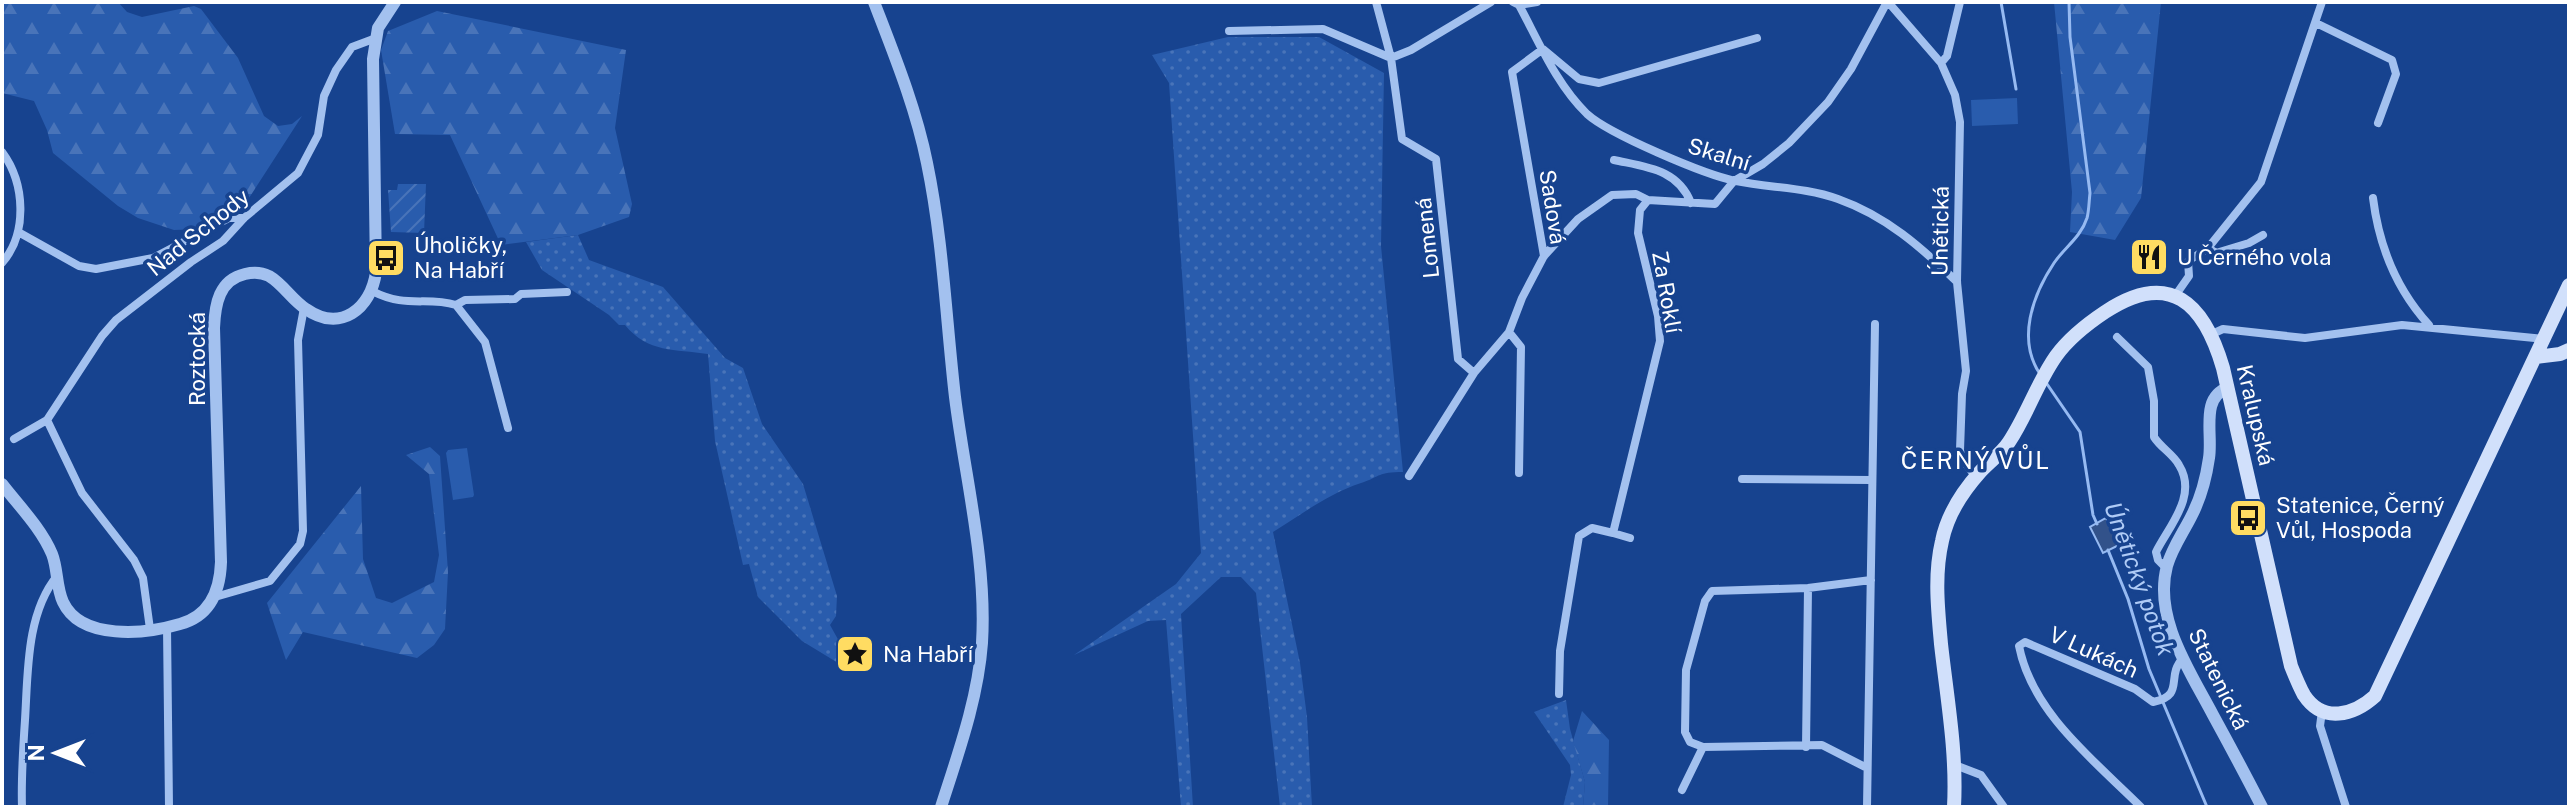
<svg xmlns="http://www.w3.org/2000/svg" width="2571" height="809" viewBox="0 0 2571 809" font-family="'Public Sans',sans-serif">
<defs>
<pattern id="grass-dots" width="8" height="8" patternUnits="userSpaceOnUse" patternTransform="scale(2)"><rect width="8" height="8" fill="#295cad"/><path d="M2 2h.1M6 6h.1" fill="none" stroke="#4974b9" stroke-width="1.8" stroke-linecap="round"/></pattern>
<pattern id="forest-firs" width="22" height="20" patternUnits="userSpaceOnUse" patternTransform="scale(2)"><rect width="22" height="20" fill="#295cad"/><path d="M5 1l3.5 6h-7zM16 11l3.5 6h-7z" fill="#4974b9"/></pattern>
<pattern id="garden-furrows" width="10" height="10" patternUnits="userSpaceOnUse" patternTransform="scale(2)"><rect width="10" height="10" fill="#295cad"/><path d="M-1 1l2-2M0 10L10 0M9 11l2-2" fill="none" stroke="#4974b9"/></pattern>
</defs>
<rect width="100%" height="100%" fill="#17438f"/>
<path fill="url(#grass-dots)" d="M1228,37H1319L1384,73L1381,246L1403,472C1377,472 1382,476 1361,483C1328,494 1302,514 1273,532L1300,663L1307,717L1312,807H1280L1256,593L1241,577H1221L1181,614L1193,807H1181L1166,620L1148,621L1074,655L1176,584L1201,553L1169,83L1152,55Z
M578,235L589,260L663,287L725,358L743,368L762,424L803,484L837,596L836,616L830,625L840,643L848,669L802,641L758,597L749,564L743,565L715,441L708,354C675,349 648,353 625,325H619L609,315L542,270L526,242Z
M1566,700L1570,729L1585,782L1583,807H1563L1571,775L1570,765L1534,712Z"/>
<path fill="url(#forest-firs)" d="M2,2H118L127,12L142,17L194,6L201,9L238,58L264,116L278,126L292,124L302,116L249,198L197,229L174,230L138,218L118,206L53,153L47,130L34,101L2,93Z
M2054,2H2161L2141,198L2115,240L2070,232L2072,192Z
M437,11L626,50L615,128L632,204L629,217L578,235L501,245L450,135L395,134L381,50L388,31Z
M430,447L440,456L448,572L445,629L434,645L417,658L303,632L286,660L267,603L361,486L363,559L376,598L392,603L434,582L439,555L429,474L406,455Z
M1582,711L1609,740L1608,807H1583L1585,782L1573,741Z"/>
<path fill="url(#garden-furrows)" d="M398,184H426L424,233L391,232L388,190H397Z"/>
<path fill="#295cad" d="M2017,98L2018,124L1972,126L1971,100Z
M467,448L474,495L473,497L453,500L446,453L448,450Z"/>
<path fill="#32528a" stroke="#96baf2" stroke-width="2" d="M2106,518L2119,545L2103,553L2090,527Z"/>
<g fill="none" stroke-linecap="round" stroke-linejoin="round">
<path stroke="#96baf2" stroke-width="3" d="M2001,2L2016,89
M2040,374C2017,340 2032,296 2054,263C2064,248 2081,237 2087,218C2089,211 2089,201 2090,193L2070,37L2069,2
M2047,384L2080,432L2093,515L2097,524
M2108,550L2128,599L2149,669L2207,807"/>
<path stroke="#a3c1ef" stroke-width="8" d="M1376,2L1391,58L1402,139L1436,159L1458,359L1474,373L1509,332L1522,298L1544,256L1578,219L1612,195L1636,194L1648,200
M1513,2L1519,5C1539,42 1556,84 1587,114C1609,134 1705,175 1736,181C1770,188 1805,187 1838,199C1886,216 1921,247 1957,282
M1888,2L1941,63L1955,95L1960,122L1957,282L1966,371L1962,394L1960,450L1962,459L1976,477
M1519,5L1537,2
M2316,23L2392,60L2396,74L2378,123
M1229,31L1323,29L1391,58
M1391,58L1411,50L1491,2
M1941,63L1947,56L1960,2
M2,152C25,183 28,233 2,263
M1614,160C1646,167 1678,169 1691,203
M2373,198C2379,246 2396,289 2429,325
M20,233L79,266L96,269L153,258L229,218H244
M2208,248L2216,253L2249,243L2263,235
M1544,256L1512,72L1543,49L1579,79L1599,83L1757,38
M372,291C407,309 425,296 456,305L465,300L515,299L521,294L567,292
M2175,296L2189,276L2188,261L2208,248L2261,182L2322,2
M456,305L485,342L508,428
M1509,332L1521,347L1519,473
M2212,334L2223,329L2305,338L2402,325L2544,339
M2117,337L2148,367L2154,401V437C2161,448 2173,454 2179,465C2198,496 2169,526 2156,552L2158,560L2166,568
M47,420L82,493L134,560L143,578L150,629
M14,439L47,420L102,336L116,320L191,262L223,241L244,218L298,173L318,135L324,96L336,70L352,47L376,38
M1409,476L1474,373
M1742,479L1871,480
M1613,533L1630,538
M215,597L270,581L300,544L303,531L298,340L304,308
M167,627L169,807
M1559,694L1560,651L1579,536L1592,528L1613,533L1660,341L1658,316L1638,233L1640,210L1648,200L1715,204L1734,181L1763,164L1789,143L1828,102L1851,69L1887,2
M2322,711L2320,726L2346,807
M1806,747L1808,588
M1955,765L1981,775L2004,807
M1867,768L1822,745L1703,747L1690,742L1685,732L1686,670L1705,601L1712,591L1808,588L1871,580
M1682,790L1703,747
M22,807C21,778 23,749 25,720C28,673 26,614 57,576
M1867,807L1875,324
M2141,807C2095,761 2032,713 2019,646L2025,642L2135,689L2153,702C2186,695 2165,677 2183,658"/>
<path stroke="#a3c1ef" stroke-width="12" d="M874,2C894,54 916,108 927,163C943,240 946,319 955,397C965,478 987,561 982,643C978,699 958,754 941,807
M2228,388C2200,397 2213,434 2209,458C2206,479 2201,498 2191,517C2183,533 2172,548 2167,566C2153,618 2190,671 2213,715C2230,746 2246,776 2262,807
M2,484C19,506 41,528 52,554C58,569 56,587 63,602C81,641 146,634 180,624C210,616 220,591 221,562L214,328C215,304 219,280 245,274C253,272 261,272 269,276C283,284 292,300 306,309C340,333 371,309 376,272L373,59L378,28L395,2"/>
<path stroke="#d1e0fb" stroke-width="14" d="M2536,357L2560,354L2569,350
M1954,807C1957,752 1947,698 1941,644C1938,610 1934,575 1942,541C1947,516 1963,491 1980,472C1989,462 2002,453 2009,442C2027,415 2037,383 2056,356C2069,338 2087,324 2105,312C2170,269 2204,303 2223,368L2291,666C2295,676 2299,686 2304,695C2323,724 2354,715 2375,696L2569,285"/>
</g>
<defs>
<g id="restaurant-square" transform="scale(2)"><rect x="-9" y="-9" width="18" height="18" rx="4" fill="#ffdc62" stroke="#17438f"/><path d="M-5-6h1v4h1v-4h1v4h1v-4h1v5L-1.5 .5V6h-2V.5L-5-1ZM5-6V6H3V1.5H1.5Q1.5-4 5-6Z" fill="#111"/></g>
<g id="bus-square" transform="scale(2)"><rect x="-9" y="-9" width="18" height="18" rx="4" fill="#ffdc62" stroke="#17438f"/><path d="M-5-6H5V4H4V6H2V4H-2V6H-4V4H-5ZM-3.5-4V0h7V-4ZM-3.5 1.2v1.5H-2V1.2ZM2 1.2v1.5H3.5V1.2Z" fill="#111"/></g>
<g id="sight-square" transform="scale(2)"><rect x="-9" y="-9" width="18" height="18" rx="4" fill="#ffdc62" stroke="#17438f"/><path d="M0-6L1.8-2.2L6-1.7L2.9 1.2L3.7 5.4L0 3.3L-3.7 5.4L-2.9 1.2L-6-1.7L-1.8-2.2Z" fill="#111"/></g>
</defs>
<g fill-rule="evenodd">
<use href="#restaurant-square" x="2149" y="257"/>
<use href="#bus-square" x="386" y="258"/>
<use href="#bus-square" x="2248" y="518"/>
<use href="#sight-square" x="855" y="654"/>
</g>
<g text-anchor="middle" stroke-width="7" stroke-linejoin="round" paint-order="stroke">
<g font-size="22" fill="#fff" stroke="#17438f">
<text transform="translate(1719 154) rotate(17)" y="8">Skalní</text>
<text transform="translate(1553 207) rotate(81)" y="8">Sadová</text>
<text transform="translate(1940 231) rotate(-89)" y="8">Únětická</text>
<text transform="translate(198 232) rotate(-39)" y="8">Nad Schody</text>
<text transform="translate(1427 238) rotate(-96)" y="8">Lomená</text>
<text transform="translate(1667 292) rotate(80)" y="8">Za Roklí</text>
<text transform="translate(197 359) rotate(-90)" y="8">Roztocká</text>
<text transform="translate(2256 415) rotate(77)" y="8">Kralupská</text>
<text transform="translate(2094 652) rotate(24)" y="8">V Lukách</text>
<text transform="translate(2219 679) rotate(64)" y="8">Statenická</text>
</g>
<g font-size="22" fill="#fff" stroke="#17438f" text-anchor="start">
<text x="414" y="253">Úholičky,<tspan x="414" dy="25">Na Habří</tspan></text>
<text x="2177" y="265">U Černého vola</text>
<text x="2276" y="513">Statenice, Černý<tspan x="2276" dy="25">Vůl, Hospoda</tspan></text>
<text x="883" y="662">Na Habří</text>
</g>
<g font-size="24" letter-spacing="2" fill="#fff" stroke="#17438f">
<text x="1976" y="469">ČERNÝ VŮL</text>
</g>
<g font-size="24" font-style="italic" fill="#afcbf6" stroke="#17438f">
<text transform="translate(2139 579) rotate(70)" y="8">Únětický potok</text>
</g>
</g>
<rect width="2571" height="809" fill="none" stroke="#ffffff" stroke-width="8"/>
<g transform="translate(56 753) rotate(270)" stroke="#17438f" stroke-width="6" paint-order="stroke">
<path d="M0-6L14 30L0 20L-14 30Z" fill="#ffffff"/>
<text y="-12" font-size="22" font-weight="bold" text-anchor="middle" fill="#ffffff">N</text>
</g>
</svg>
